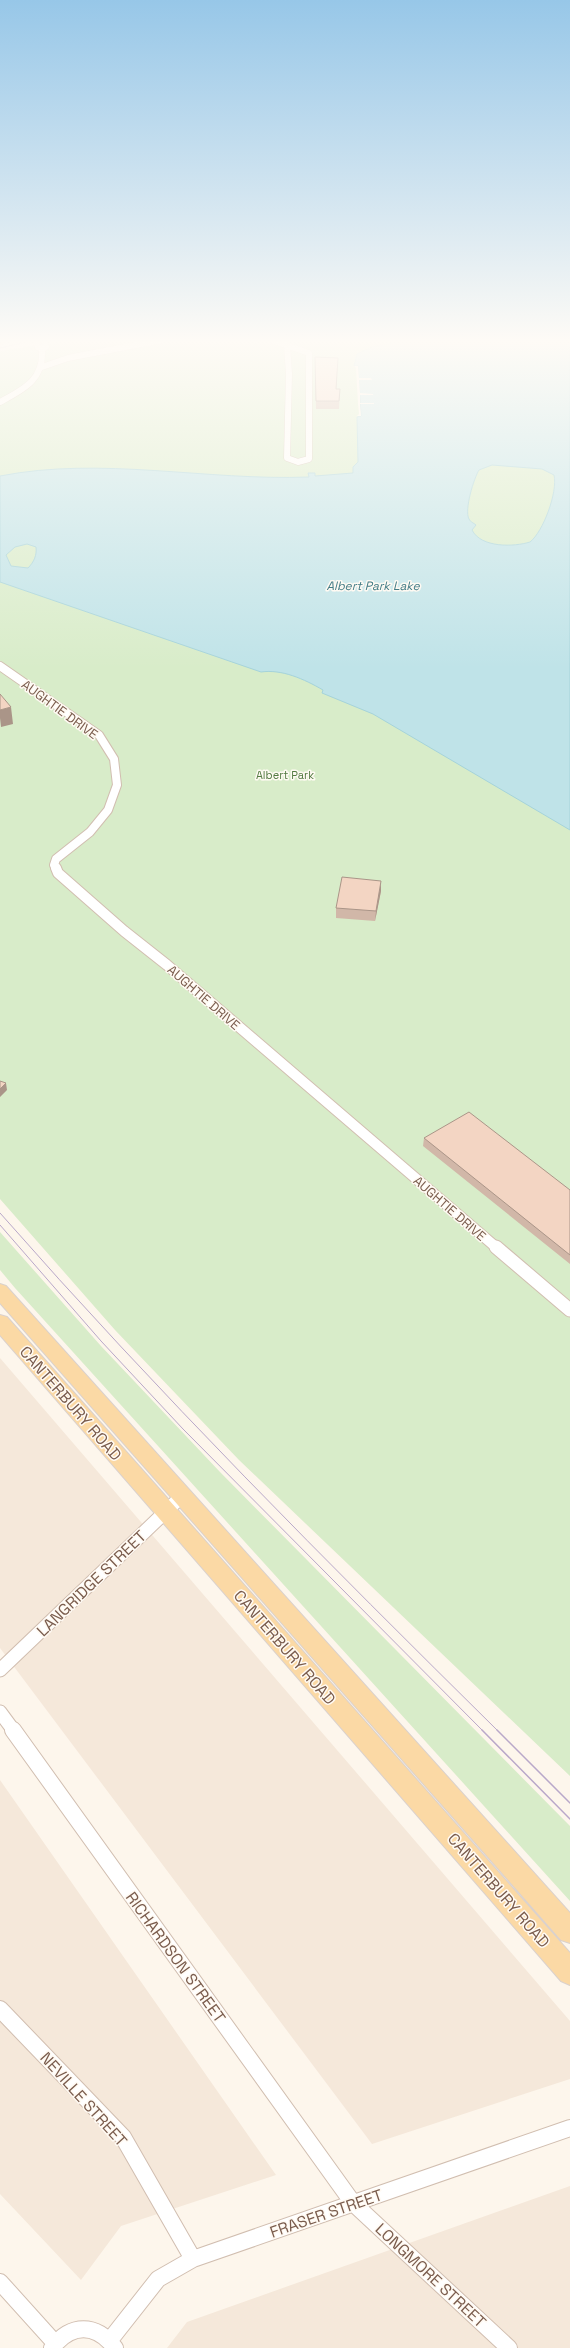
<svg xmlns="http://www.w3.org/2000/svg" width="570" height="2348" viewBox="0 0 570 2348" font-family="'Space Grotesk',sans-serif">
<rect width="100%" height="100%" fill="#fdf6ec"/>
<path fill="#f5e8da" d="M0,1358L570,2021V2079L372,2144L0,1648Z
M0,1780L276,2175L121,2226L81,2280L0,2194Z
M570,2186V2348H167L187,2322Z"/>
<path fill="#d8ecc9" d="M71,340H570V1776L239,1460L115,1330L0,1199V351Z
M0,1232L101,1346L220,1472L570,1826V1901L15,1288L0,1270Z"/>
<path fill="#bfe3e8" stroke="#a5d3da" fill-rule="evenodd" d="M405,340H550L570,342V830L373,714L322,693L323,690C304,679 282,669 261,672L0,582V476C102,456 206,481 309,477L308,473H315V476L353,473V467L358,462L357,417L361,416L358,366H354L357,354L372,347ZM492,465L542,469L554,475C558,492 543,532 530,542C514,547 481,548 472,530L476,525C474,523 470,522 469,519C464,510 474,478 479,470ZM27,544L36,547C37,555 34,562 28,568L11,566L6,555L15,547Z"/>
<path fill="#fdf6ec" d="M354,366H358L359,378H371L372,380H359L360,393L373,394V395H360V403H374V404H360L361,416H357L359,414L358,403L356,368Z"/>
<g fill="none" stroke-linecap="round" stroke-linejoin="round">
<g stroke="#d1beb0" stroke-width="7">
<path id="street-far4" d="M35,340L38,347L42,349
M271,340L309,353V459L298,462L287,458L289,374L287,345
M42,367L68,358L162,340
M0,402C24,389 44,380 42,349L46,347L44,340"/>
</g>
<g stroke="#d1beb0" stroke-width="10">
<path id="street-far3" d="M0,666L99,735L114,759L117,785L108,810L90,832L56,859L54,865L56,869"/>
</g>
<g stroke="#d1beb0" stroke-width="12">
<path id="street-far2" d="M56,868L58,873L124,931L167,965L497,1248"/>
</g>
<g stroke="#d1beb0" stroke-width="15">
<path id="street-far1" d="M496,1247L570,1310
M0,1670L182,1496
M0,1712L14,1731"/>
</g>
<g stroke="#d1beb0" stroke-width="18">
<path id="street" d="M13,1730L353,2203L509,2348
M0,2009L123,2137L193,2259
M0,2282L55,2343
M110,2340L158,2279L193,2259L570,2128
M52,2348C71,2323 96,2323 115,2348"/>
</g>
<g stroke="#dad1cd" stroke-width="2">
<path id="primary" d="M0,340H10L0,345Z
M0,1284L6,1286L570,1913V1943L561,1940L0,1303Z
M0,1315L7,1317L570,1953V1985L561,1981L0,1335Z"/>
</g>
<use href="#street-far4" stroke="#fff" stroke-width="6"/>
<use href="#street-far3" stroke="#fff" stroke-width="8"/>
<use href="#street-far2" stroke="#fff" stroke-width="10"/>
<use href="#street-far1" stroke="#fff" stroke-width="13"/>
<use href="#street" stroke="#fff" stroke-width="16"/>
<use href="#primary" fill="#fbd9a5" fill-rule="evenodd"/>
<path stroke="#b9a8c9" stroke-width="1" d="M0,348L35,340
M0,1213C158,1393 327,1562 498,1731
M0,1225L101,1341L183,1429L483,1731"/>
<path stroke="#b9a8c9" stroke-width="1.5" d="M482,1730L570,1819
M497,1730L570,1803"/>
</g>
<path fill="#d1b7a8" d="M315,357L338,358L336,389H340L339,409H316Z
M381,891L375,921L336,918V908Z
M424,1138L570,1190V1264L423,1146Z"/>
<path fill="#aa9588" d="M11,707L13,724L1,727L0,718V710Z
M381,881V891L375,921L376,911Z
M6,1083L7,1090L0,1097V1089Z"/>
<path fill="#f3d5c3" stroke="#aa9588" d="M315,357L338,358L336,389H340L339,401H316Z
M0,694L11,707L0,710Z
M342,877L381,881L376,911L336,908Z
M0,1081L6,1083L0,1089Z
M469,1112L570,1190V1255L424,1138Z"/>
<linearGradient id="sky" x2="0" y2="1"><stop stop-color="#97c7e8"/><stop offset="0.51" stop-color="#fefbf6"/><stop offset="1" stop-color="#fefbf6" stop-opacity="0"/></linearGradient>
<rect width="570" height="669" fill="url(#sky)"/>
<g text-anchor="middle" stroke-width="3" stroke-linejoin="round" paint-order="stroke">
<g font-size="11" fill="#537a41" stroke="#fffaf3">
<text x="285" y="779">Albert Park</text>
</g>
<g font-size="12" font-style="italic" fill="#437c86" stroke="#fffaf3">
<text x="373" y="590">Albert Park Lake</text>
</g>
<g font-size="13" fill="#7a5c4d" stroke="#fffaf3">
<text transform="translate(60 709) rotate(36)" y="5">AUGHTIE DRIVE</text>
<text transform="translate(204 997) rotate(41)" y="5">AUGHTIE DRIVE</text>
<text transform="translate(450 1208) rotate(41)" y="5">AUGHTIE DRIVE</text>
</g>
<g font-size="16" fill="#7a5c4d" stroke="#fffaf3">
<text transform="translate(71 1403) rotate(49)" y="6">CANTERBURY ROAD</text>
<text transform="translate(91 1583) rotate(-44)" y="6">LANGRIDGE STREET</text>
<text transform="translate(285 1647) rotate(49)" y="6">CANTERBURY ROAD</text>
<text transform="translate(499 1890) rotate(49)" y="6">CANTERBURY ROAD</text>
<text transform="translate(176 1957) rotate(54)" y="6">RICHARDSON STREET</text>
<text transform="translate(84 2099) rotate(48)" y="6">NEVILLE STREET</text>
<text transform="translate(326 2213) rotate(-19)" y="6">FRASER STREET</text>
<text transform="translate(431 2275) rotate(43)" y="6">LONGMORE STREET</text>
</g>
</g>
</svg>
